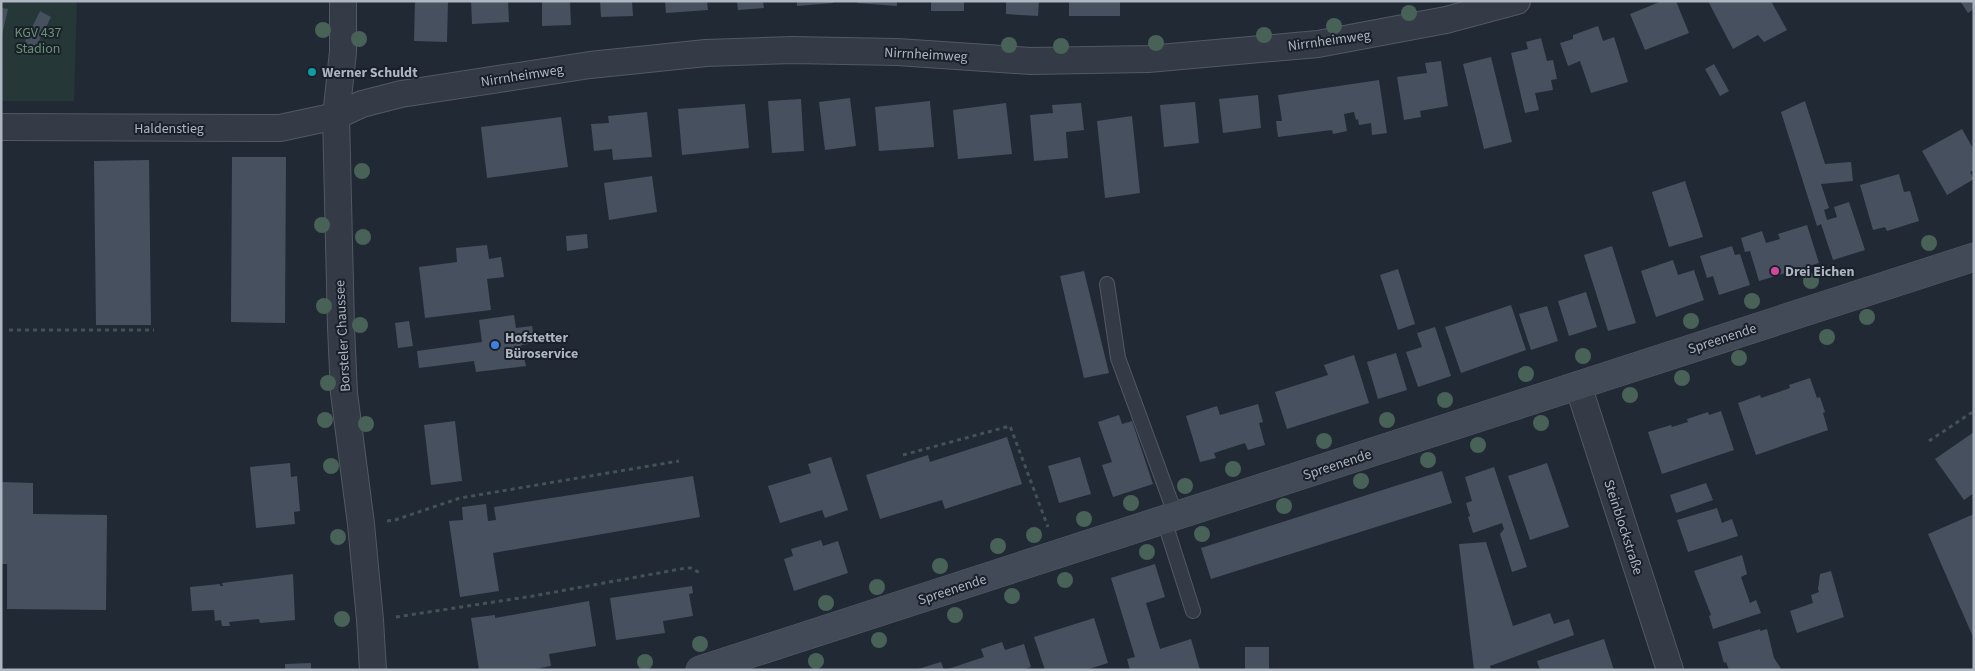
<svg xmlns="http://www.w3.org/2000/svg" width="1975" height="671" viewBox="0 0 1975 671" font-family="'Source Sans 3',sans-serif">
<rect width="100%" height="100%" fill="#212935"/>
<path fill="#263738" d="M1,1H77L74,101H1Z"/>
<path fill="#47505f" d="M415,1H448L447,42L414,41Z
M471,1H508L509,22L472,24Z
M542,1H570L571,25L542,26Z
M600,1H632L633,16L601,17Z
M665,1H707L708,10L666,13Z
M737,1H763L764,8L738,10Z
M797,1H833V3L797,6Z
M857,1H897V6L857,3Z
M931,1H964V11H931Z
M1006,1H1039L1038,16L1006,14Z
M1069,1H1120V16H1069Z
M1662,1H1676L1689,33L1645,50L1630,14Z
M1708,1H1771L1787,30L1764,42L1758,35L1733,49Z
M1960,1H1974V9L1968,13Z
M1,8L8,9L2,35H1Z
M40,11L51,17L35,49L24,44Z
M1598,26L1603,41L1614,37L1628,82L1591,93L1580,61L1568,66L1560,43L1573,39V35Z
M1541,38L1547,61L1553,60L1557,79L1551,80L1553,90L1535,93L1539,110L1525,113L1511,53L1528,49L1526,42Z
M1491,57L1512,142L1484,149L1463,64Z
M1441,61L1448,106L1420,111L1421,117L1404,120L1397,77L1427,73L1425,63Z
M1714,64L1729,91L1720,96L1705,69Z
M1379,80L1387,133L1372,135L1371,123L1359,125L1358,119L1356,120L1354,112L1344,114L1347,131L1333,134L1332,130L1278,137L1276,121H1282L1278,95Z
M1258,95L1261,128L1223,133L1219,99Z
M850,98L856,146L825,150L819,102Z
M801,99L804,151L772,153L768,101Z
M930,101L934,147L879,151L875,107Z
M1805,101L1825,164L1851,162L1853,181L1821,184L1829,208L1824,210L1827,220L1837,217L1834,207L1849,202L1865,250L1833,260L1821,224L1817,226L1781,112Z
M1195,102L1199,143L1164,147L1160,105Z
M1006,103L1012,154L958,159L953,110Z
M1081,103L1084,130L1066,132L1068,158L1034,161L1030,115L1053,113L1052,105Z
M745,104L749,148L682,155L678,109Z
M647,112L652,157L613,160L612,149L594,151L591,124L609,123L608,116Z
M1132,116L1140,193L1105,198L1097,121Z
M561,117L568,167L487,178L481,127Z
M1962,129L1974,150V170L1970,172L1974,179L1947,195L1922,151Z
M232,157H286L285,323L231,322Z
M149,160L151,325H96L94,161Z
M1899,174L1904,192L1910,191L1919,221L1887,231L1885,227L1873,230L1860,185Z
M652,176L657,212L609,220L604,183Z
M1685,181L1703,237L1669,247L1652,192Z
M1807,225L1819,263L1759,281L1750,251L1745,252L1741,238L1762,231L1766,243L1780,239L1778,234Z
M587,234L588,248L567,251L566,236Z
M487,245L489,259L501,257L504,277L487,279L491,310L425,318L419,267L457,262L456,248Z
M1612,246L1636,323L1608,331L1584,255Z
M1732,246L1735,255L1740,254L1750,285L1719,295L1713,276L1707,278L1700,256Z
M1673,260L1678,275L1694,270L1704,300L1656,317L1641,271Z
M1398,269L1415,324L1398,330L1380,275Z
M1084,271L1109,373L1084,378L1060,276Z
M1586,292L1597,327L1569,336L1558,301Z
M1511,305L1526,350L1461,373L1445,327Z
M1547,306L1558,341L1531,350L1519,314Z
M514,315L516,328L532,326L535,343L521,345L526,366L476,372L474,361L419,368L417,351L482,342L479,320Z
M409,321L413,346L398,348L395,323Z
M1435,327L1451,376L1418,387L1406,352L1422,347L1417,333Z
M1396,353L1407,390L1378,399L1367,362Z
M1354,355L1369,403L1287,429L1275,392L1328,375L1324,365Z
M1810,378L1817,398L1820,397L1825,412L1823,413L1828,430L1756,455L1738,403L1760,395L1761,398L1790,388L1789,385Z
M1258,404L1263,422L1259,423L1265,445L1248,450L1245,443L1214,453L1216,458L1200,462L1186,416L1217,406L1220,415Z
M1721,411L1734,450L1662,474L1648,432L1671,425L1672,427L1688,422L1687,419L1708,412L1709,415Z
M1119,415L1122,424L1132,421L1153,484L1113,497L1102,465L1112,462L1098,422Z
M455,421L462,481L431,485L424,425Z
M1974,432V493L1964,500L1935,459Z
M1007,437L1022,484L945,509L942,500L880,519L866,475L928,455L930,462Z
M831,457L848,510L825,518L822,510L780,523L768,486L811,473L808,464Z
M1080,457L1091,494L1059,503L1048,466Z
M290,463L291,477L297,476L300,511L294,512L295,524L256,528L250,467Z
M1547,463L1569,527L1530,540L1508,476Z
M1494,467L1527,567L1512,572L1500,534L1504,529L1502,523L1473,533L1468,517L1470,516L1466,503L1472,501L1465,477Z
M1442,471L1452,503L1211,579L1201,548Z
M693,476L700,517L493,553L499,591L460,597L449,521L463,520L462,507L486,504L488,521L496,520L494,507Z
M1,482L33,483V514L107,515L106,610L7,609V564H1Z
M1706,483L1713,500L1676,513L1670,495Z
M1717,508L1722,523L1732,519L1738,536L1688,552L1677,520Z
M1974,514V639L1928,534Z
M821,540L823,546L838,541L848,573L794,591L784,559L793,556L791,549Z
M1486,542L1513,626L1550,613L1554,624L1569,619L1574,635L1490,666L1491,670H1474L1459,544Z
M1742,555L1747,574L1741,577L1750,603L1756,600L1761,613L1713,629L1709,616L1711,615L1694,571Z
M1155,564L1165,597L1146,603L1160,649L1191,639L1200,670H1130L1127,659L1135,657L1111,578Z
M1831,571L1844,617L1797,633L1790,611L1813,603L1811,595L1819,592L1818,589L1820,574Z
M293,574L295,620L260,623L259,619L229,622L230,626H222L221,620L215,621L214,610L192,611L190,587L220,584V586H223L222,583Z
M692,586L693,593L689,594L693,616L663,621L665,633L616,640L610,598Z
M589,601L596,646L549,654L551,666L530,670H479L471,618L495,615V618Z
M1094,618L1108,663L1086,670H1045L1034,637Z
M1760,629V631L1767,629L1774,658L1782,670H1729L1726,662L1724,663L1718,642Z
M1604,639L1614,670H1540L1537,661Z
M1002,642L1005,650L1024,644L1031,667L1022,670H945L984,657L981,649Z
M1245,647H1269V670H1245Z
M941,662L944,670H918V669Z
M311,663V670H285V664Z"/>
<g fill="none" stroke-linecap="round" stroke-linejoin="round">
<g stroke="#525963" stroke-width="16">
<path id="lane" d="M1107,284L1118,358L1176,516
M1164,520L1193,611"/>
</g>
<g stroke="#525963" stroke-width="28">
<path id="street" d="M343,1V52L336,116L341,327L344,393L361,524L370,620L373,670
M1,127L280,128L336,116L362,104L401,94L590,65L706,53L792,50L897,52L1031,61L1148,59L1318,44L1446,20L1517,1
M1578,385L1670,670"/>
</g>
<g stroke="#525963" stroke-width="29">
<path id="secondary" d="M700,670L1974,257"/>
</g>
<path stroke="#425355" stroke-width="3" stroke-dasharray="4 4" stroke-linecap="butt" d="M9,330H154
M1929,441L1974,411
M903,455L1010,426L1048,527
M387,521L395,520L460,498L679,461
M396,617L533,596L686,568H691L700,573"/>
<use href="#lane" stroke="#343b46" stroke-width="14"/>
<use href="#street" stroke="#343b46" stroke-width="26"/>
<use href="#secondary" stroke="#424a58" stroke-width="28"/>
</g>
<g fill="#486257">
<circle cx="1409" cy="13" r="8"/>
<circle cx="1334" cy="26" r="8"/>
<circle cx="323" cy="30" r="8"/>
<circle cx="1264" cy="35" r="8"/>
<circle cx="359" cy="39" r="8"/>
<circle cx="1156" cy="43" r="8"/>
<circle cx="1009" cy="45" r="8"/>
<circle cx="1061" cy="46" r="8"/>
<circle cx="362" cy="171" r="8"/>
<circle cx="322" cy="225" r="8"/>
<circle cx="363" cy="237" r="8"/>
<circle cx="1929" cy="243" r="8"/>
<circle cx="1811" cy="281" r="8"/>
<circle cx="1752" cy="301" r="8"/>
<circle cx="324" cy="306" r="8"/>
<circle cx="1867" cy="317" r="8"/>
<circle cx="1691" cy="321" r="8"/>
<circle cx="360" cy="325" r="8"/>
<circle cx="1827" cy="337" r="8"/>
<circle cx="1583" cy="356" r="8"/>
<circle cx="1739" cy="358" r="8"/>
<circle cx="1526" cy="374" r="8"/>
<circle cx="1682" cy="378" r="8"/>
<circle cx="328" cy="383" r="8"/>
<circle cx="1630" cy="395" r="8"/>
<circle cx="1445" cy="400" r="8"/>
<circle cx="325" cy="420" r="8"/>
<circle cx="1387" cy="420" r="8"/>
<circle cx="1541" cy="423" r="8"/>
<circle cx="366" cy="424" r="8"/>
<circle cx="1324" cy="441" r="8"/>
<circle cx="1478" cy="445" r="8"/>
<circle cx="1428" cy="460" r="8"/>
<circle cx="331" cy="466" r="8"/>
<circle cx="1233" cy="469" r="8"/>
<circle cx="1361" cy="481" r="8"/>
<circle cx="1185" cy="486" r="8"/>
<circle cx="1131" cy="503" r="8"/>
<circle cx="1284" cy="506" r="8"/>
<circle cx="1084" cy="519" r="8"/>
<circle cx="1202" cy="534" r="8"/>
<circle cx="1034" cy="535" r="8"/>
<circle cx="338" cy="537" r="8"/>
<circle cx="998" cy="546" r="8"/>
<circle cx="1147" cy="552" r="8"/>
<circle cx="940" cy="566" r="8"/>
<circle cx="1065" cy="580" r="8"/>
<circle cx="877" cy="587" r="8"/>
<circle cx="1012" cy="596" r="8"/>
<circle cx="826" cy="603" r="8"/>
<circle cx="955" cy="615" r="8"/>
<circle cx="342" cy="619" r="8"/>
<circle cx="879" cy="640" r="8"/>
<circle cx="700" cy="644" r="8"/>
<circle cx="816" cy="661" r="8"/>
<circle cx="645" cy="662" r="8"/>
</g>
<circle fill="#0f9aa8" stroke="#1a202a" stroke-width="2" cx="312" cy="72" r="5"/>
<circle fill="#d1479c" stroke="#1a202a" stroke-width="2" cx="1775" cy="271" r="5"/>
<circle fill="#3f7fe0" stroke="#1a202a" stroke-width="2" cx="495" cy="345" r="5"/>
<g text-anchor="middle" stroke-width="4" stroke-linejoin="round" paint-order="stroke">
<g font-size="14" fill="#689172" stroke="#1a202a">
<text x="38" y="37">KGV 437<tspan x="38" dy="16">Stadion</tspan></text>
</g>
<g font-size="14" fill="#aeb6c2" stroke="#1a202a">
<text transform="translate(1329 40) rotate(-8)" y="5">Nirrnheimweg</text>
<text transform="translate(926 54) rotate(3)" y="5">Nirrnheimweg</text>
<text transform="translate(522 75) rotate(-9)" y="5">Nirrnheimweg</text>
<text x="169" y="133">Haldenstieg</text>
<text transform="translate(342 336) rotate(-93)" y="5">Borsteler Chaussee</text>
<text transform="translate(1722 338) rotate(-18)" y="5">Spreenende</text>
<text transform="translate(1337 464) rotate(-18)" y="5">Spreenende</text>
<text transform="translate(1624 527) rotate(72)" y="5">Steinblockstraße</text>
<text transform="translate(952 589) rotate(-18)" y="5">Spreenende</text>
</g>
<g font-size="14" font-weight="bold" fill="#aeb6c2" stroke="#1a202a" text-anchor="start">
<text x="322" y="77">Werner Schuldt</text>
<text x="1785" y="276">Drei Eichen</text>
<text x="505" y="342">Hofstetter<tspan x="505" dy="16">Büroservice</tspan></text>
</g>
</g>
<rect width="1975" height="671" fill="none" stroke="#aeb6c2" stroke-width="5"/>
</svg>
